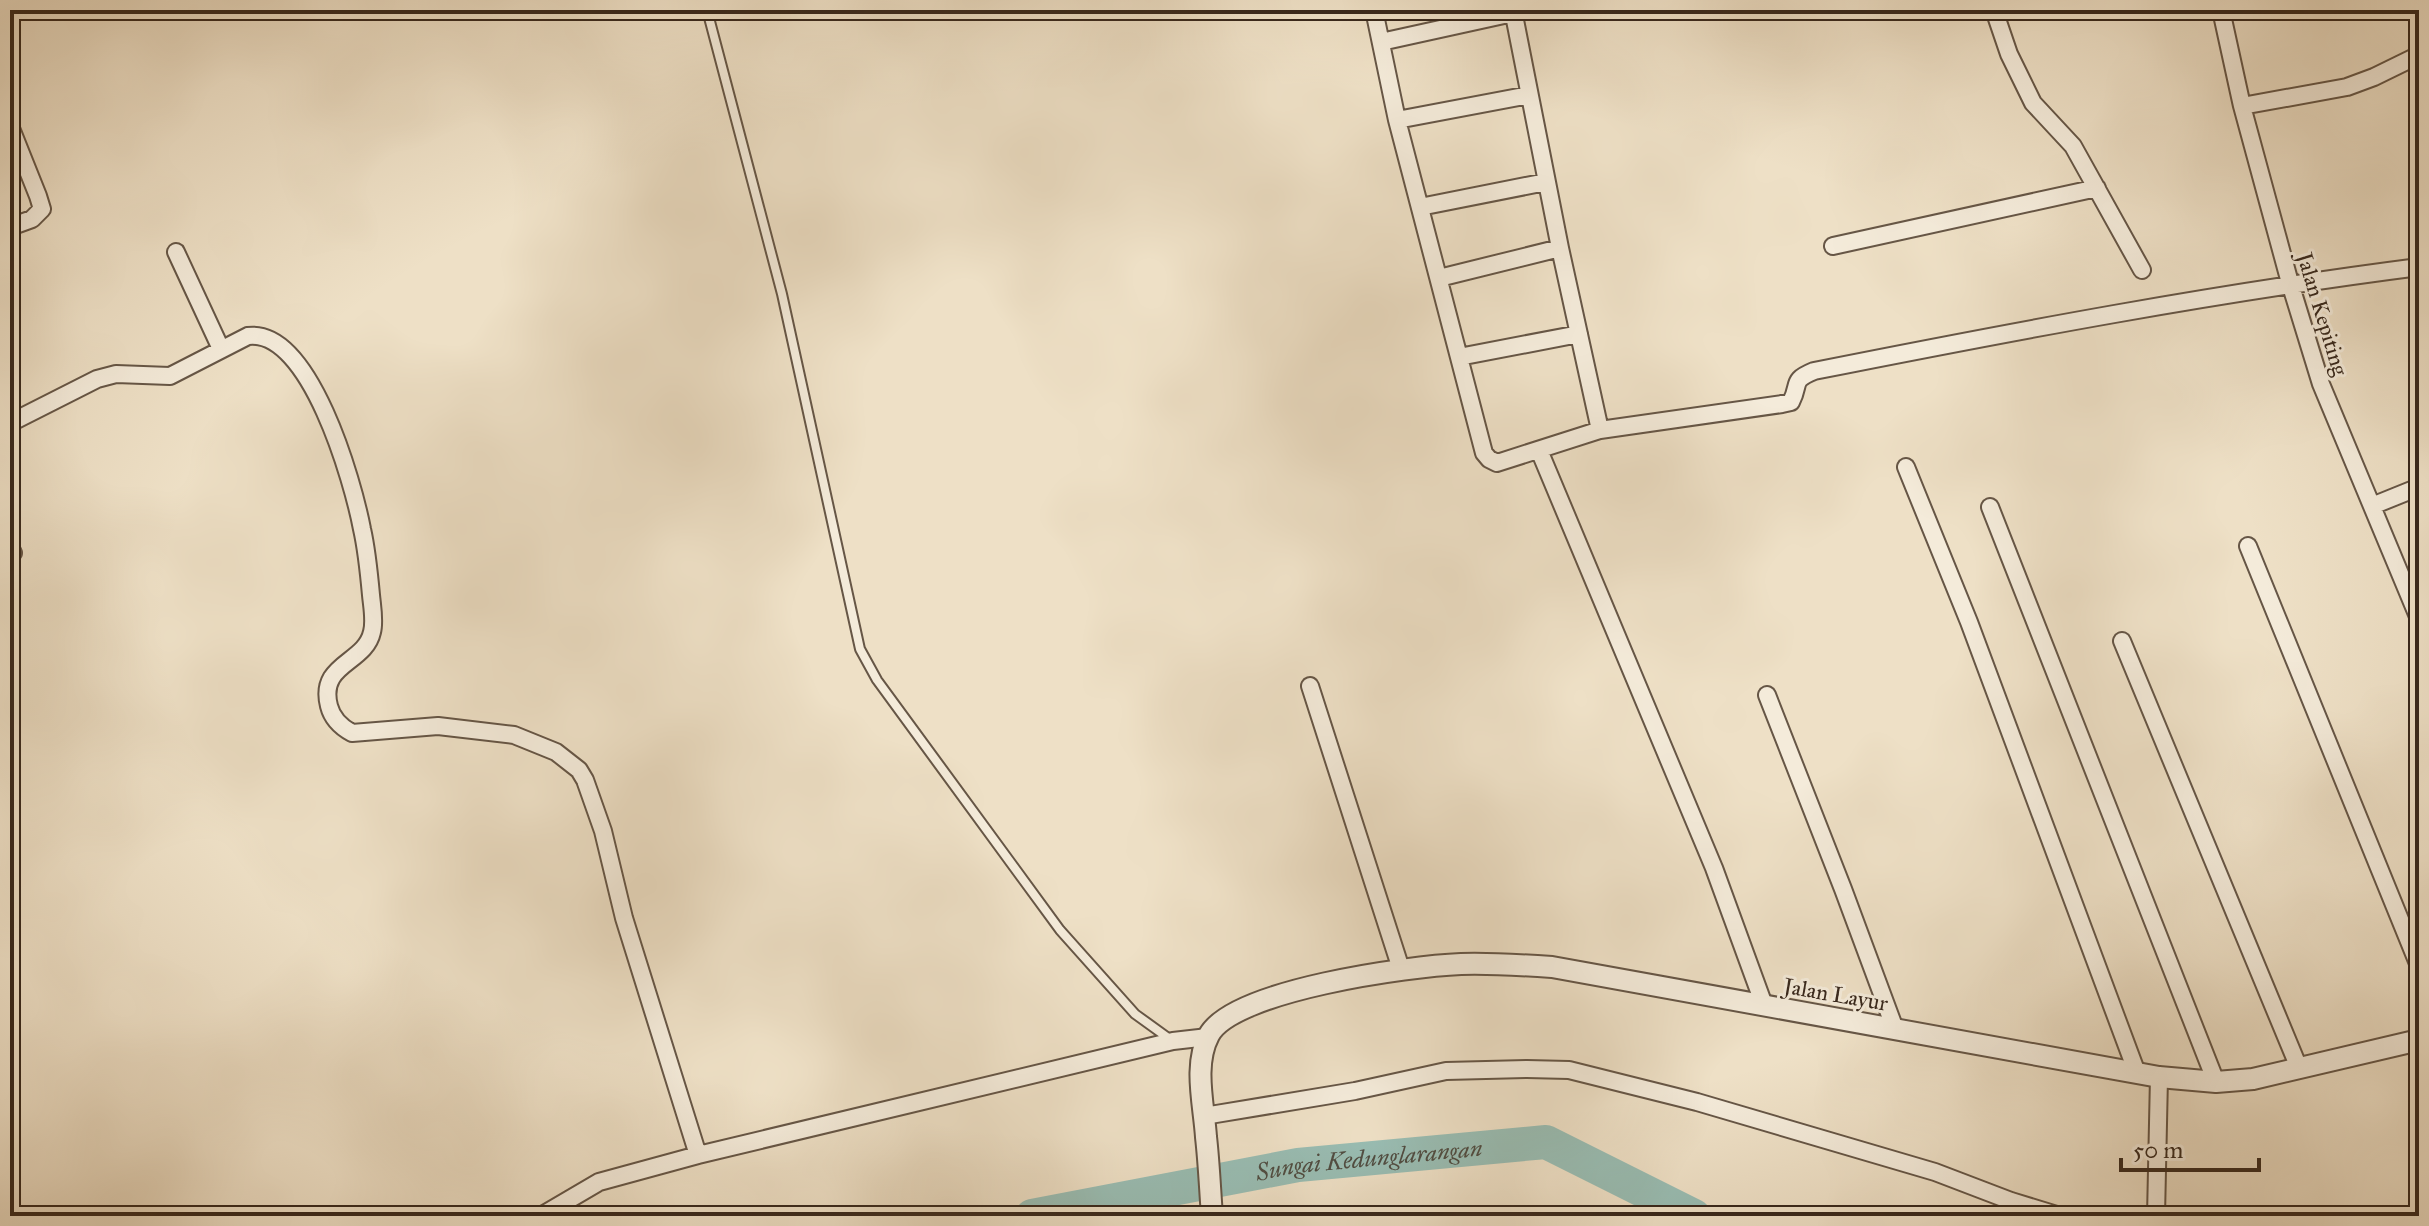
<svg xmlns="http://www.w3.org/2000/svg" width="2429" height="1226" viewBox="0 0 2429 1226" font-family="'IM FELL Great Primer',serif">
<rect width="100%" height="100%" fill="#eee0c6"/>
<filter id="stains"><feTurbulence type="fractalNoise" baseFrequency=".0025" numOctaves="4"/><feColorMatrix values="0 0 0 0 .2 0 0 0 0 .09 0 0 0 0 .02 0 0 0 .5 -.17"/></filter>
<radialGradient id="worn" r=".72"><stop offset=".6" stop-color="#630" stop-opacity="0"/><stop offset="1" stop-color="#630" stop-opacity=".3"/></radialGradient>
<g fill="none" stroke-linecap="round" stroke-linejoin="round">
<path stroke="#99bdb3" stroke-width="34" id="s1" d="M1032,1216L1298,1165L1546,1142L1694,1216"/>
<g stroke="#665646" stroke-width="12">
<path id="service" d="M707,10L782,294L860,649L877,680L1060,930L1135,1014L1171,1040"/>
</g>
<g stroke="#665646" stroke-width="20">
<path id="minor" d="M1374,10L1397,120L1484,453L1489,459L1497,463L1600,430
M1513,10L1560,248L1600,430L1782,404L1791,402C1801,383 1790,381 1814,371C2015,331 2216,293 2419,267
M1994,10L2009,54L2033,103L2073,146L2142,270
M2221,10L2242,106L2290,283L2321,384L2419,619
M1381,42L1513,13
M2242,106L2347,87L2374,77L2419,55
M1397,120L1529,95
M10,126L38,196L42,209L32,219L10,227
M1420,207L1546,182
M1833,246L2097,188
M176,252L221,349
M1439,278L1560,248
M1459,357L1579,334
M10,423L97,379L116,374L170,376L248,336C310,328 353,482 362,529C367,551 369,573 371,595C372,606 375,621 372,632C365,664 318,663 329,706C332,718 341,727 352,733L438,726L514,735L556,752L579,770L585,780L603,831L624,918L698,1155
M1539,450L1714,868L1764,1005
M1906,467L1969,622L2137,1073
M2372,506L2419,487
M1990,507L2216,1082
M2248,546L2419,966
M10,547L13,553
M2122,641L2299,1068
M1310,686L1401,969
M1767,695L1843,889L1895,1029
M1204,1116L1355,1091L1446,1071L1527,1069L1569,1070L1697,1102L1935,1172L2011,1201L2060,1216
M541,1216L599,1182L698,1155L1173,1041L1208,1037
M2156,1216L2159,1077"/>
</g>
<g stroke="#665646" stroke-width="24">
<path id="tertiary" d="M1212,1216C1210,1190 1209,1163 1206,1137C1204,1105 1193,1065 1209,1035C1233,990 1410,966 1461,964C1491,963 1522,965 1552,967L2159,1077L2216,1082L2253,1079L2419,1040"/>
</g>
<use href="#service" stroke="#f4ebda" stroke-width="8"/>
<use href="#minor" stroke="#f4ebda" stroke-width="16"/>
<use href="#tertiary" stroke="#f4ebda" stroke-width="20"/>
</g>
<g text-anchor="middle" stroke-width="6" stroke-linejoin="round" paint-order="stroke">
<g font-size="22" fill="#38281c" stroke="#f4ebda">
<text transform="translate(2323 314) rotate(73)" y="8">Jalan Kepiting</text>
<text transform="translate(1836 994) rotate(10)" y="8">Jalan Layur</text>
</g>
<g font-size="24" font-style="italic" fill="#504d42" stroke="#f4ebda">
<text dy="8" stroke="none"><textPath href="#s1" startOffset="342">Sungai Kedunglarangan</textPath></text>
</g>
</g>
<rect width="2429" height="1226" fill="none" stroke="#eee0c6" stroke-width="40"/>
<rect x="12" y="12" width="2405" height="1202" fill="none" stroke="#38281c" stroke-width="4"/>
<rect x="20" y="20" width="2389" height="1186" fill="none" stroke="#38281c" stroke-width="2"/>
<path d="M2121 1158v12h138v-12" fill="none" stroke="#38281c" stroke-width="4"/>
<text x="2133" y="1158" font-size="24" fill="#38281c" stroke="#f4ebda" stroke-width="6" paint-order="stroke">50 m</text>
<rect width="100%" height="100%" filter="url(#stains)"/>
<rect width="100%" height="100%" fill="url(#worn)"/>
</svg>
